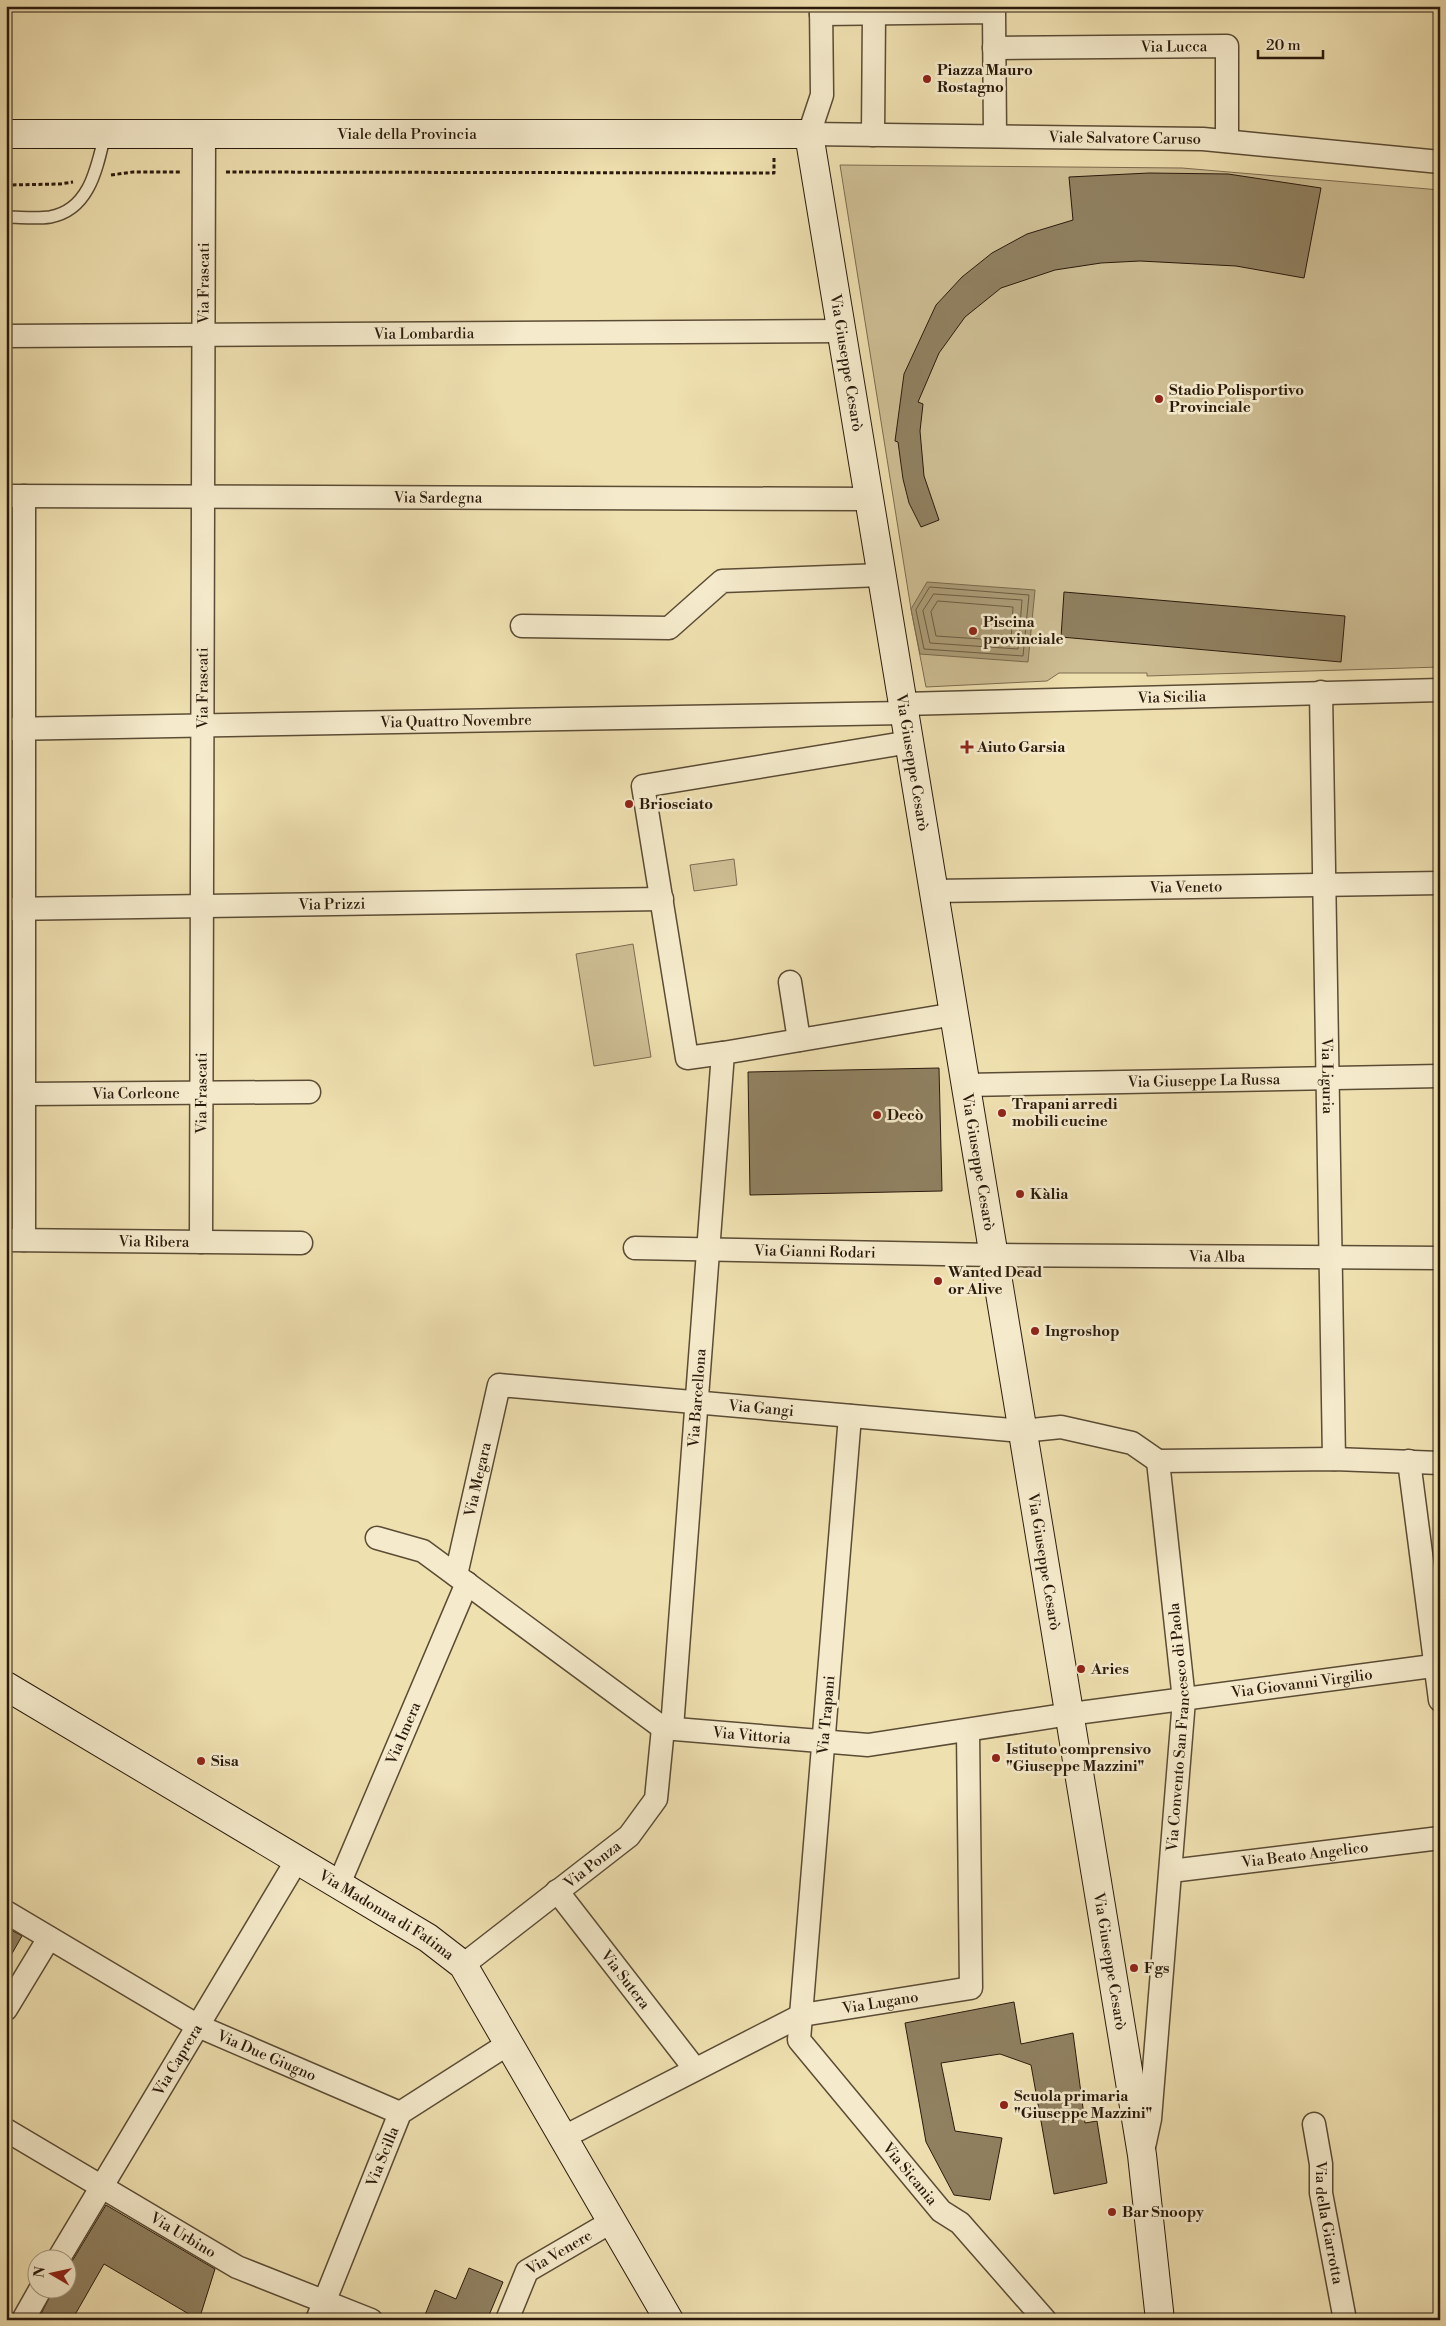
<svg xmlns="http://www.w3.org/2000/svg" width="1446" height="2326" viewBox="0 0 1446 2326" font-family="'Libre Bodoni',serif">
<rect width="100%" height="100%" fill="#efe0b0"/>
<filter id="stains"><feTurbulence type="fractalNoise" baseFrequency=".004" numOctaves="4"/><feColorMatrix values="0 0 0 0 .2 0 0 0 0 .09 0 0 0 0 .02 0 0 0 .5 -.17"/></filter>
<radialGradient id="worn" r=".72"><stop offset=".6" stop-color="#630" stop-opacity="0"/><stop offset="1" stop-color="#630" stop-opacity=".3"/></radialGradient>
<path fill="#cebe94" stroke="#7c6c50" d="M840,165L1182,168L1440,190V667L1147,676V673H1059L1047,681L926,687L911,609Z
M734,859L737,885L694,891L690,865Z
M633,944L651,1057L594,1066L576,954Z"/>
<path fill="#ac9d78" stroke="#78694d" d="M927,582L1035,590L1028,662L920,654L911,609Z"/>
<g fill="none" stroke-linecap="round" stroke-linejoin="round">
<path stroke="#6b5c42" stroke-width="1" d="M930,587L1029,595L1023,656L924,649L916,610Z
M934,594L1022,600L1018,649L930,643L923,611Z
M938,601L1013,607L1011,641L936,636L931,612Z"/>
</g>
<path fill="#908161" stroke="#2a1a0c" d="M1149,173L1228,174L1321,188L1304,278L1236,266L1140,261L1101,263L1055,270L1001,288L965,317L939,353L918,402L923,404L920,431L924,476L939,520L921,527L909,503L903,479L898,442L895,441L904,374L936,305L962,277L992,253L1027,234L1073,220L1069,177Z
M1064,592L1345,616L1341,662L1061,637Z
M939,1068L942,1191L750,1195L748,1072Z
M6,1927L22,1936L6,1964Z
M1014,2002L1021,2044L1073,2033L1085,2123L1097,2121L1107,2183L1054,2194L1031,2065L1000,2054L941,2063L955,2131L1002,2138L990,2200L954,2195L926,2142L905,2023Z
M106,2205L215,2269L199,2320L104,2264L72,2320H38L54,2288H68V2268Z
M469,2268L503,2282L487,2320H423L435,2290L456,2299Z"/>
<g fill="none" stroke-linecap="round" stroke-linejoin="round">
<g stroke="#5b4c35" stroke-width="14">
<path id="lane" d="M6,217C20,217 36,219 50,217C90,210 97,167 105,134"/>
</g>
<g stroke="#5b4c35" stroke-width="25">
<g id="street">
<path id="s1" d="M821,6L822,95L809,134L1203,139L1440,162"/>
<path d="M821,14L994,12L995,136"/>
<path id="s2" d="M994,48L1227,46V141"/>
<path d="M873,135L874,13"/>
<path id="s3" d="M6,336L842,331"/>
<path id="s4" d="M6,496L870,499"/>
<path d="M24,496V1240"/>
<path d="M522,626L669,628L722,581L882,575"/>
<path id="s5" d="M1321,692L1334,1459"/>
<path id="s6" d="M903,704L1440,690"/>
<path id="s7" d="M6,729L904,713"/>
<path id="s8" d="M934,891L1440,883"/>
<path id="s9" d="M6,909L662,899"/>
<path d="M790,982L799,1040"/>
<path d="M723,1053L687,1058L643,786L910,742"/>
<path id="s10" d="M966,1085L1440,1076"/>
<path id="s11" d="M24,1094L309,1092"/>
<path id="s12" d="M6,1240L301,1243"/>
<path id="s13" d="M201,1242L204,134"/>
<path id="s14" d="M635,1248L994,1255L1440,1258"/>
<path id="s15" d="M850,1416L799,2040L941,2211L960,2223L1045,2320"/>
<path d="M1158,1461L1334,1459L1440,1463"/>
<path d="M1409,1461L1440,1700"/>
<path id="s16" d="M377,1538L423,1551L663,1728L868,1745L1070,1714L1440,1665"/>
<path id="s17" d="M456,1575L499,1385L1022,1431L1061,1427L1132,1443L1158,1461"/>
<path id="s18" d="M672,1728L723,1053L955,1014"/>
<path id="s19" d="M1171,1871L1440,1838"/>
<path id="s20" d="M339,1884L467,1583"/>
<path id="s21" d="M557,1891L695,2069"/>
<path id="s22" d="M6,1912L198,2026L400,2113"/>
<path id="s23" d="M463,1965L629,1836L656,1799L663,1728"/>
<path d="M6,2009L49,1938"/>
<path id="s24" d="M1314,2124L1321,2164V2193L1345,2320"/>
<path id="s25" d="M6,2130L237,2267L371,2320"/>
<path id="s26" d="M562,2138L802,2015L971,1988L968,1731"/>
<path id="s27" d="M1144,2147L1150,2119L1184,1700L1158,1461"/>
<path id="s28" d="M59,2258L297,1860"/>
<path d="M23,2320L41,2288"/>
<path id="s29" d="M317,2320L400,2113L508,2044"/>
<path id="s30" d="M507,2320L527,2271L611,2222"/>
</g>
</g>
<g stroke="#2a1a0c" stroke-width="30">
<g id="secondary">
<path id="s31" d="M6,134H809L1142,2155L1160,2320"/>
<path id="s32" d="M6,1686L428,1938L463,1965L669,2320"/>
</g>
</g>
<path stroke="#2a1a0c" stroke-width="3" stroke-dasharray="4 2.5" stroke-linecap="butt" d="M226,172L774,173V158
M111,175L133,172H182
M6,185L60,184L73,182"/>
<use href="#lane" stroke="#f5ebcc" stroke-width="11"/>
<use href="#street" stroke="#f5ebcc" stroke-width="22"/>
<use href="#secondary" stroke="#f5ebcc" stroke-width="28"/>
</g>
<g fill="#8f2418" stroke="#f5ebcc" stroke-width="2">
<circle cx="927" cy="79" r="5"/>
<circle cx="1159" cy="399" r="5"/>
<circle cx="973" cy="631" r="5"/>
<path d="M964.5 739.5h5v5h5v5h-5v5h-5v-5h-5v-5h5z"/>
<circle cx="629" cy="804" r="5"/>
<circle cx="1002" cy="1113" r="5"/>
<circle cx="877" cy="1115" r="5"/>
<circle cx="1020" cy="1194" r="5"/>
<circle cx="938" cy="1281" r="5"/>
<circle cx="1035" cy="1331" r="5"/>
<circle cx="1081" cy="1669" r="5"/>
<circle cx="996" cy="1758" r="5"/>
<circle cx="201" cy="1761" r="5"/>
<circle cx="1134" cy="1968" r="5"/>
<circle cx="1004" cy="2105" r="5"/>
<circle cx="1112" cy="2212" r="5"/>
</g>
<g text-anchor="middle" stroke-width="5" stroke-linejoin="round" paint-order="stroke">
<g font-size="15" fill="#2a1a0c" stroke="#f5ebcc">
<text dy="5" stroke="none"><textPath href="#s2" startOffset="180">Via Lucca</textPath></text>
<text dy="5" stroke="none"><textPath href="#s31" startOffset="401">Viale della Provincia</textPath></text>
<text dy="5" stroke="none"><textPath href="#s1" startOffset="446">Viale Salvatore Caruso</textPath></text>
<text dy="5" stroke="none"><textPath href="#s13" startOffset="959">Via Frascati</textPath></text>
<text dy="5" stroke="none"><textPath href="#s3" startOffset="418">Via Lombardia</textPath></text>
<text dy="5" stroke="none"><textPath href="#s31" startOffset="1035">Via Giuseppe Cesarò</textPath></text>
<text dy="5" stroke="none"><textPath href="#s4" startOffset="432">Via Sardegna</textPath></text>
<text dy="5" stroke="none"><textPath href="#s13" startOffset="554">Via Frascati</textPath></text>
<text dy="5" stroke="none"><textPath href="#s6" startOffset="269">Via Sicilia</textPath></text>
<text dy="5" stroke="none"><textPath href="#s7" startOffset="450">Via Quattro Novembre</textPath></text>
<text dy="5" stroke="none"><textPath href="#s31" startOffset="1440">Via Giuseppe Cesarò</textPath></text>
<text dy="5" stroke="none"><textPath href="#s8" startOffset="252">Via Veneto</textPath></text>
<text dy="5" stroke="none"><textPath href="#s9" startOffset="326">Via Prizzi</textPath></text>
<text dy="5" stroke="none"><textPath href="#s5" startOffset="384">Via Liguria</textPath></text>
<text dy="5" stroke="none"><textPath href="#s10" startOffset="238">Via Giuseppe La Russa</textPath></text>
<text dy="5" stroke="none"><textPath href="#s11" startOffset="112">Via Corleone</textPath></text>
<text dy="5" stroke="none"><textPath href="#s13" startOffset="149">Via Frascati</textPath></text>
<text dy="5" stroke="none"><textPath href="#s31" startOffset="1845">Via Giuseppe Cesarò</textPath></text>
<text dy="5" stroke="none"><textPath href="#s12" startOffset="148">Via Ribera</textPath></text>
<text dy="5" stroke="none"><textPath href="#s14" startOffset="180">Via Gianni Rodari</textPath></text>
<text dy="5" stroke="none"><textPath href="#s14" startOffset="582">Via Alba</textPath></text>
<text dy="5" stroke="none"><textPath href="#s18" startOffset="331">Via Barcellona</textPath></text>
<text dy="5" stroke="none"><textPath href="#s17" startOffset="458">Via Gangi</textPath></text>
<text dy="5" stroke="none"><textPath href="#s17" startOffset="98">Via Megara</textPath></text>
<text dy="5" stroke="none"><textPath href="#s31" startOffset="2250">Via Giuseppe Cesarò</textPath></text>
<text dy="5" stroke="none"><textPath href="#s16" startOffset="990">Via Giovanni Virgilio</textPath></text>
<text transform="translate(826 1715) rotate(-85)" y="5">Via Trapani</text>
<text dy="5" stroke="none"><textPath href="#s27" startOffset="422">Via Convento San Francesco di Paola</textPath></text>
<text dy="5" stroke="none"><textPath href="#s20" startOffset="164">Via Imera</textPath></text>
<text dy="5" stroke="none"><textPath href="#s16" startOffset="435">Via Vittoria</textPath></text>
<text dy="5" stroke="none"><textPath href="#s19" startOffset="135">Via Beato Angelico</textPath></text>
<text dy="5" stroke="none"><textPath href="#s23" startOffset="164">Via Ponza</textPath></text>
<text dy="5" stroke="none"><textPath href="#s32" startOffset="444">Via Madonna di Fatima</textPath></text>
<text dy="5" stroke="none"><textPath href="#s31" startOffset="2655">Via Giuseppe Cesarò</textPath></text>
<text dy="5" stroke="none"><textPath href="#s21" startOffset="112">Via Sutera</textPath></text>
<text dy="5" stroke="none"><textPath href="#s26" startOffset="349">Via Lugano</textPath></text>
<text dy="5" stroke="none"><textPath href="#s22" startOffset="298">Via Due Giugno</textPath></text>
<text dy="5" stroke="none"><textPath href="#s28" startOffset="231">Via Caprera</textPath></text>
<text dy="5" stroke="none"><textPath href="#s29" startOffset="176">Via Scilla</textPath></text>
<text dy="5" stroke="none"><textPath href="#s15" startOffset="800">Via Sicania</textPath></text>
<text dy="5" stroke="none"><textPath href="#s24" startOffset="100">Via della Giarrotta</textPath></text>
<text dy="5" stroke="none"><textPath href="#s25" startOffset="206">Via Urbino</textPath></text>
<text dy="5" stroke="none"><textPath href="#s30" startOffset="90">Via Venere</textPath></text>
</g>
<g font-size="15" font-weight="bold" fill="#2a1a0c" stroke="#f5ebcc" text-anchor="start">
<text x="937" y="75">Piazza Mauro<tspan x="937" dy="17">Rostagno</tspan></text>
<text x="1169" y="395">Stadio Polisportivo<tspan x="1169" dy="17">Provinciale</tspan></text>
<text x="983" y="627">Piscina<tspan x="983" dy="17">provinciale</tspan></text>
<text x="977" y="752">Aiuto Garsia</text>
<text x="639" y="809">Briosciato</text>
<text x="1012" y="1109">Trapani arredi<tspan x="1012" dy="17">mobili cucine</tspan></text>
<text x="887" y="1120">Decò</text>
<text x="1030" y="1199">Kàlia</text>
<text x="948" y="1277">Wanted Dead<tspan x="948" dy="17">or Alive</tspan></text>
<text x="1045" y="1336">Ingroshop</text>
<text x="1091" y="1674">Aries</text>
<text x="1006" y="1754">Istituto comprensivo<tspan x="1006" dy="17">"Giuseppe Mazzini"</tspan></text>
<text x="211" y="1766">Sisa</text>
<text x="1144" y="1973">Fgs</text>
<text x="1014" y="2101">Scuola primaria<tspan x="1014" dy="17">"Giuseppe Mazzini"</tspan></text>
<text x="1122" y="2217">Bar Snoopy</text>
</g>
</g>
<rect width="1446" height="2326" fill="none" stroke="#efe0b0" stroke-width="25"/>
<rect x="8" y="8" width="1431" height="2311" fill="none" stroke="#2a1a0c" stroke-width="2.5"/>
<rect x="12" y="12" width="1421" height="2301" fill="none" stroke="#2a1a0c"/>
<g transform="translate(52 2274) rotate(279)"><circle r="24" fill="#f5ebcc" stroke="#a4977f"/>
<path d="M0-4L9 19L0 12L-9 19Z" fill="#8f2418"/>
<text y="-8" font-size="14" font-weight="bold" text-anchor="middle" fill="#2a1a0c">N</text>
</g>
<path d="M1258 50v8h65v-8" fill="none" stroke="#2a1a0c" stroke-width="2.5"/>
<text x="1266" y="50" font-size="15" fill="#2a1a0c" stroke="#f5ebcc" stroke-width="4" paint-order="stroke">20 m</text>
<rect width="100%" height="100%" filter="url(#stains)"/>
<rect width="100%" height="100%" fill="url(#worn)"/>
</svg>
